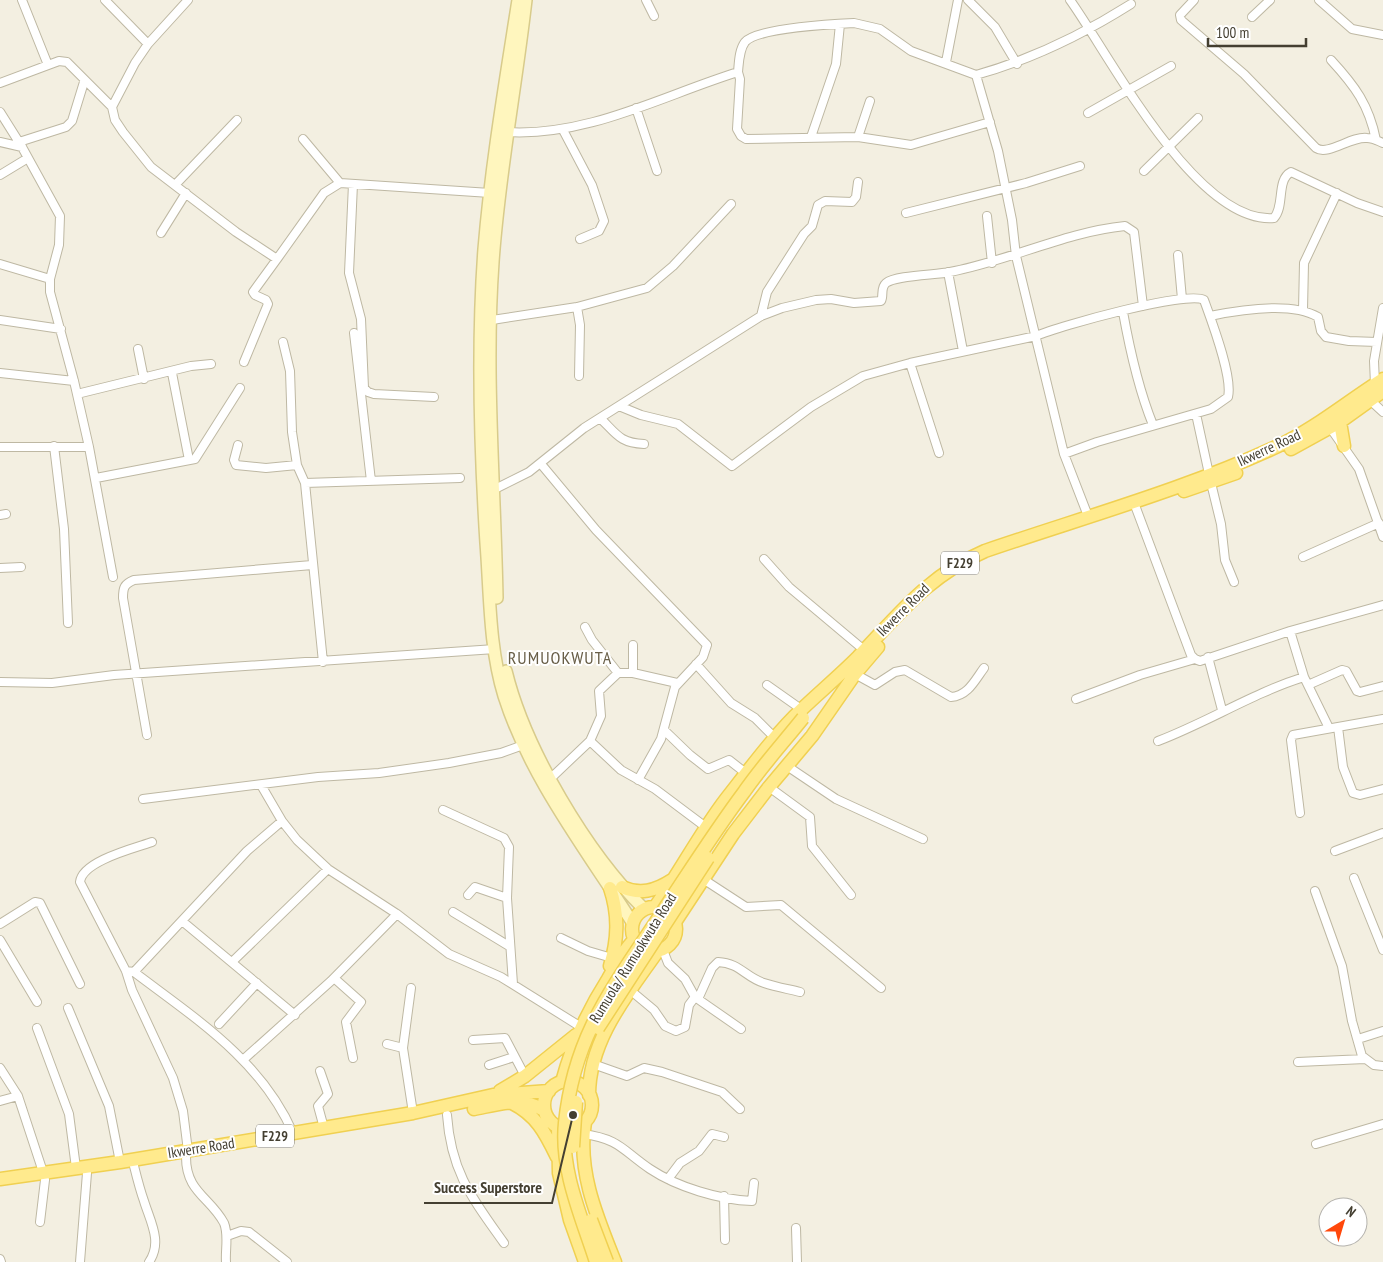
<svg xmlns="http://www.w3.org/2000/svg" width="1383" height="1262" viewBox="0 0 1383 1262" font-family="'PT Sans Narrow',sans-serif">
<rect width="100%" height="100%" fill="#f3efe1"/>
<g fill="none" stroke-linecap="round" stroke-linejoin="round">
<g stroke="#beb8a3" stroke-width="10">
<path id="street" d="M22,0L48,65
M105,0L148,44
M646,0L654,16
M968,0L995,27L1017,64
M1070,0C1109,54 1196,225 1274,218C1285,206 1276,180 1291,172L1357,203L1383,212
M1194,0L1180,15L1181,20L1244,74L1316,148C1328,156 1351,136 1367,138C1373,138 1378,141 1383,143
M1319,0L1352,29L1383,35
M1252,17L1270,0
M1331,60C1355,86 1369,105 1376,140
M946,62L958,0
M738,72L740,79L737,129L741,136L746,139L858,137L911,145L990,122
M976,75C1033,59 1082,35 1131,4
M0,83L59,61L67,62L112,107L115,120L123,132L151,167L236,232L277,259L324,193L340,183L490,193
M112,107L135,63L148,44L188,0
M636,108L657,171
M0,112L22,147L60,216L59,245L50,279V292L74,381L89,447L113,577
M1088,113L1171,66
M563,130L592,185L604,221L599,231L580,239
M506,132C588,137 661,96 738,72C739,62 739,50 745,42C757,28 834,24 854,23L880,29L911,51L976,75L998,151L1012,220L1016,256L1064,454L1088,516
M811,137L836,64L840,24
M858,137L870,101
M303,139L340,183
M0,142L22,147
M19,142L66,127L72,121L84,82
M1144,171L1198,118
M0,175L28,158
M353,184L349,273L361,319L364,388L368,392L374,394L434,397
M175,185L237,120
M906,213L1026,183L1080,166
M987,216L992,263
M161,233L186,193
M1178,255L1182,299
M0,264L50,279
M948,272L963,351
M577,307L580,325L579,376
M1303,310L1304,263L1337,193
M1123,312C1130,351 1138,388 1153,425
M761,316L767,292L804,234L812,226L818,205L825,201L852,202L856,197L858,182
M1210,316C1239,310 1291,301 1318,317L1321,331L1326,337L1349,341L1377,342
M0,320L61,329
M492,320L577,307L647,288L673,266L731,204
M354,333L371,481
M283,342L290,371L292,432L297,465L305,483L323,662
M138,349L144,379
M244,362L268,304L266,300L255,295L253,292L277,259
M910,363L939,453
M0,373L74,381
M172,373L189,460
M1375,384L1374,361L1383,308
M77,394L191,366L211,364
M1370,400L1383,412
M619,406L641,415L678,424L732,466L811,407L863,376L910,363L1036,336C1059,326 1188,290 1204,300C1212,322 1233,377 1228,397L1211,409L1097,442L1064,454
M1196,414L1209,474
M600,418C616,433 619,443 644,444
M1329,426L1359,469L1383,537
M238,445L234,460L236,465L266,468L297,465
M54,446L64,529L68,623
M0,447H89
M541,464L596,530L707,645L703,657L675,687L661,739L638,780
M96,478L195,459L240,388
M305,483L460,478
M1211,483L1221,524L1225,560L1234,582
M495,489L529,472L584,428L761,316L782,308L816,300L831,299L854,303L881,301C884,296 880,288 886,283C896,275 936,275 950,272C1009,261 1065,232 1125,226L1134,232L1143,306
M1136,508L1191,655L1195,659
M0,515L6,514
M1303,557L1379,523
M764,559L789,587L864,650
M0,568L21,567
M585,627L592,640L618,673
M1290,631L1304,677L1329,728
M1208,657L1222,710
M696,664L731,703L755,718L776,739
M633,673V645
M855,674L875,685L895,672L905,670L951,697C968,696 975,680 984,668
M0,682L52,683L114,675L495,649
M767,685L801,709
M1308,685L1342,670L1346,671L1357,691L1360,692L1383,686
M1076,699L1140,675L1195,659L1200,661L1290,631L1383,605
M1338,727L1343,767L1353,793L1360,795L1383,789
M664,730L690,755L708,769L729,760L747,774
M147,735L123,598C123,588 124,584 134,580L312,565
M590,741L621,770L655,789L707,828
M1158,741C1208,722 1253,693 1304,677
M787,766L836,799L923,839
M551,778L590,741L601,716L599,691L618,673H633L677,683
M261,785L282,821L297,840L328,869L397,914L449,954L501,977L581,1027
M769,787L810,817L812,846L851,895
M143,799L318,777L379,773L449,763L501,753L526,744
M443,810L504,838L509,847L507,898L513,984
M1300,813L1291,740L1293,735L1383,719
M152,842C135,848 82,861 80,882L126,971L132,990L173,1078L183,1111L188,1151
M1335,851L1383,833
M1354,878L1383,950
M703,879L746,907L781,905L881,988
M1315,891L1342,966L1352,1021L1362,1056L1374,1065L1383,1066
M468,895L475,887L507,898
M453,912L509,946
M182,921L295,1015
M0,924L35,902L40,903L80,984
M561,938L588,951L612,958
M0,940L37,1002
M663,950L668,963L685,979L695,997L741,1029
M233,961L328,869
M126,971L134,972C196,1019 261,1060 293,1133
M134,972L247,851L282,821
M334,978L361,1002L346,1022L353,1058
M411,988L403,1048L413,1113
M630,990L654,1010L665,1026L676,1031L685,1027L689,1005L695,997
M698,999L712,968L718,962C740,963 745,977 764,983C776,987 788,989 800,992
M68,1008L109,1106L120,1162
M219,1024L257,983
M37,1028L69,1114L76,1168
M1358,1039L1383,1031
M473,1040L505,1038L525,1076
M387,1044L403,1048
M244,1059L331,981L397,914
M1298,1062L1365,1059
M593,1064L627,1076L644,1068L662,1072L722,1092L740,1109
M489,1065L514,1057
M0,1068L18,1096L43,1172
M320,1071L328,1094L318,1106L324,1128
M0,1101L18,1096
M447,1115C451,1172 472,1198 504,1243
M583,1134C620,1139 622,1150 650,1169C677,1187 720,1200 752,1201L754,1183
M1316,1144L1383,1124
M186,1157C186,1192 210,1197 224,1223C229,1235 225,1250 226,1262
M134,1166C137,1178 140,1190 144,1201C150,1221 163,1242 149,1262
M668,1179L680,1163L699,1151L712,1134L724,1137
M724,1196L725,1240
M40,1222L45,1180
M796,1228L797,1262
M227,1236L241,1231L249,1232L287,1262
M0,1259L1,1262
M80,1262L87,1173"/>
</g>
<g stroke="#d8cb8b" stroke-width="14">
<path id="secondary" d="M518,0C505,83 491,165 484,249C477,343 480,449 486,543C490,594 489,647 504,696C530,778 587,851 632,922
M497,598C495,487 485,373 493,262C499,174 516,88 526,0
M506,671C525,749 587,853 644,909"/>
</g>
<g stroke="#f0d051" stroke-width="15">
<path id="primary" d="M1340,422L1344,446
M1291,449L1340,422L1383,391
M1184,491L1236,473
M622,887C640,895 655,891 672,880
M632 929a22 22 0 1 1 44 0a22 22 0 1 1-44 0Z
M655,907C680,872 700,833 726,799C748,771 777,732 802,709C821,691 840,675 858,657C899,614 929,575 985,551C1081,518 1186,489 1278,446C1316,428 1348,401 1383,379
M675,922L733,834L769,787L812,736L855,674L878,647
M610,966C618,939 619,915 610,888
M544 1105a24 24 0 1 1 48 0a24 24 0 1 1-48 0Z
M562,1082C572,1044 587,1012 608,979C616,965 623,951 634,940
M500,1091L525,1076L576,1035
M589,1095C589,1040 627,995 657,952
M512,1103C536,1115 545,1132 557,1157
M474,1109C499,1104 521,1096 544,1110
M585,1122C577,1171 597,1217 615,1262
M558,1127L559,1173L570,1220L585,1262
M0,1179L120,1162L413,1113L493,1095L549,1091"/>
</g>
<use href="#street" stroke="#fff" stroke-width="8"/>
<use href="#secondary" stroke="#fff6be" stroke-width="11"/>
<use href="#primary" stroke="#ffea8d" stroke-width="12"/>
<g stroke="#f0d051" stroke-width="15" stroke-linecap="butt">
<path id="primary-bridge" d="M598,1028L708,858
M573,1147L576,1102
M591,1220L607,1262
M596,1262C582,1218 560,1170 565,1123C574,1035 613,987 659,917C687,875 714,832 744,792C762,766 783,743 803,718"/>
</g>
<use href="#primary-bridge" stroke="#ffea8d" stroke-width="12"/>
</g>
<g text-anchor="middle" stroke-width="4" stroke-linejoin="round" paint-order="stroke">
<g fill="#fff" stroke="#7c796f" stroke-width="1">
<rect x="941" y="551.5" width="38" height="23" rx="4"/>
<rect x="256" y="1124.5" width="38" height="23" rx="4"/>
</g>
<g font-size="14" font-weight="bold" fill="#443f31">
<text x="960" y="568">F229</text>
<text x="275" y="1141">F229</text>
</g>
<g font-size="15" fill="#443f31" stroke="#fff">
<text transform="translate(1269 448) rotate(-25)" y="5">Ikwerre Road</text>
<text transform="translate(903 610) rotate(-45)" y="5">Ikwerre Road</text>
<text transform="translate(633 958) rotate(-58)" y="5">Rumuola/ Rumuokwuta Road</text>
<text transform="translate(201 1148) rotate(-9)" y="5">Ikwerre Road</text>
</g>
<g font-size="18" letter-spacing="1" fill="#685e47" stroke="#fff">
<text x="560" y="664">RUMUOKWUTA</text>
</g>
</g>
<path fill="none" stroke="#443f31" stroke-width="2" d="M573 1115L552 1203H424"/>
<circle fill="#443f31" stroke="#fff" stroke-width="2" cx="573" cy="1115" r="5"/>
<g font-size="16" text-anchor="middle" font-weight="bold" fill="#443f31" stroke="#fff" stroke-width="4" stroke-linejoin="round" paint-order="stroke">
<text x="488" y="1193">Success Superstore</text>
</g>
<g transform="translate(1343 1222) rotate(38)"><circle r="24" fill="#ffffff" stroke="#b4b2ad"/>
<path d="M0-4L9 19L0 12L-9 19Z" fill="#ff480b"/>
<text y="-8" font-size="14" font-weight="bold" text-anchor="middle" fill="#443f31">N</text>
</g>
<path d="M1208 38v8h98v-8" fill="none" stroke="#443f31" stroke-width="2.5"/>
<text x="1216" y="38" font-size="15" fill="#443f31" stroke="#ffffff" stroke-width="4" paint-order="stroke">100 m</text>
</svg>
